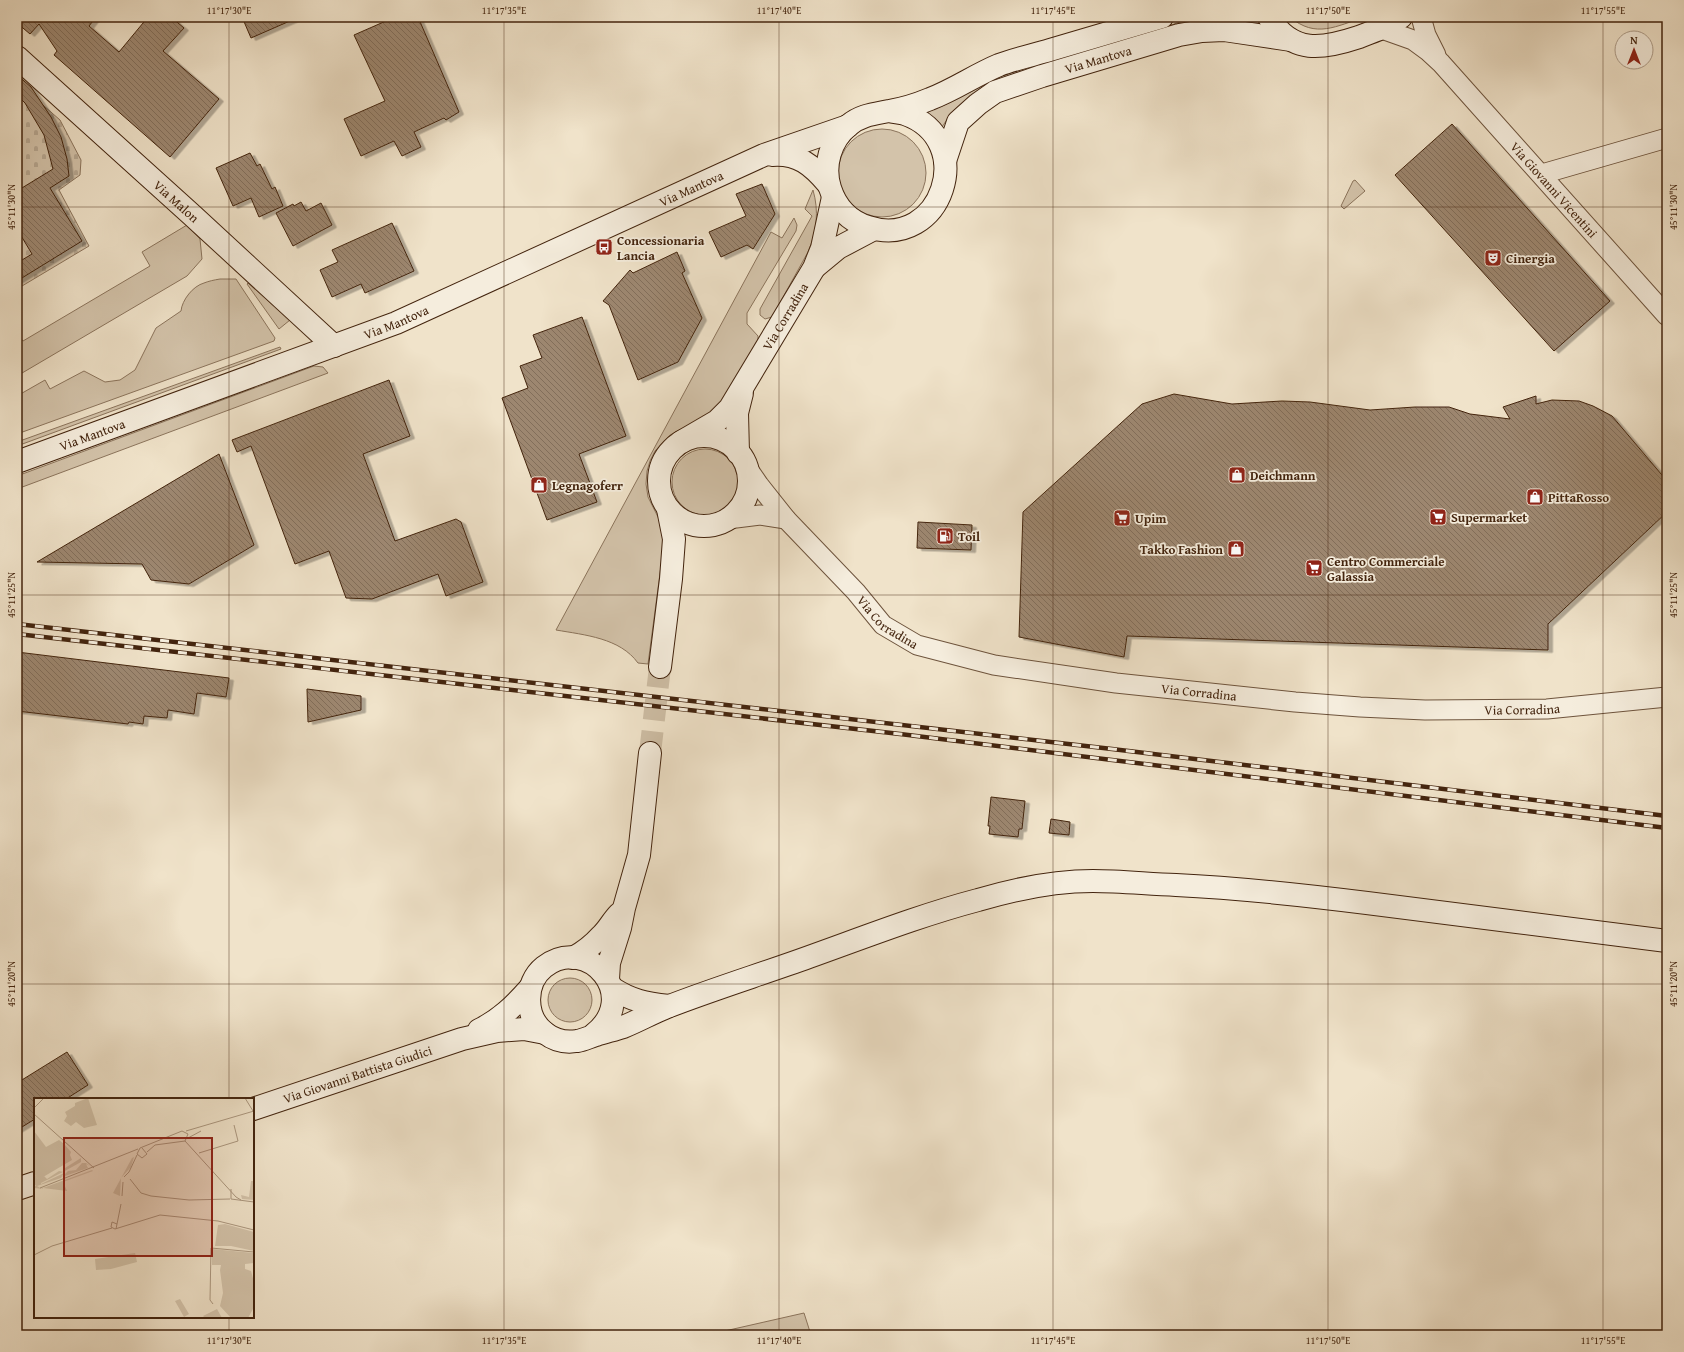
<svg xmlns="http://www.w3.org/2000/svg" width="1684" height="1352" viewBox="0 0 1684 1352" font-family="'Gentium Book Plus',serif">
<defs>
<pattern id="cemetery-stones" width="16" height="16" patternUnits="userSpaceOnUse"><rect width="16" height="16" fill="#d3c3aa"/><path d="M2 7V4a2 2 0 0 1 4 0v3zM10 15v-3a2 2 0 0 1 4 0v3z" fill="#b6a791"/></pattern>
<pattern id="building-back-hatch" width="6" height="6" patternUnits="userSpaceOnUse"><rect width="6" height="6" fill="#9d8770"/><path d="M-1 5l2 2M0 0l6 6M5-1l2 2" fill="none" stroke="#826e5a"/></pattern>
<filter id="shadow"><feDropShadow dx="4.5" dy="2.5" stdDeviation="0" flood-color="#0004"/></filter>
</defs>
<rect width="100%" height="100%" fill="#f0e3ca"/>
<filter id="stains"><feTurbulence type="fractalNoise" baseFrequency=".005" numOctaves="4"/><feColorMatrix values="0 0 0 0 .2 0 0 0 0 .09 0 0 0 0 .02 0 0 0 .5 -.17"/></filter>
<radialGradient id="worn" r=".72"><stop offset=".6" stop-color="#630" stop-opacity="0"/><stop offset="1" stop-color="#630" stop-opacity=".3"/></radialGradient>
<path fill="#d3c3aa" stroke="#8b745c" d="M1195,17H1249L1251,22L1216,19L972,95L952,112L940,130L921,113C954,105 980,84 1012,72C1072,51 1135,38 1195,17Z
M1290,17H1365C1336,26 1316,39 1290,17Z
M838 173a44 44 0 1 1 88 0a44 44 0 1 1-88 0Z
M1355,180L1365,191L1344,209L1341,206L1353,181Z
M813,190C819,211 817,231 808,252L772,317L765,319L760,315V309L812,216L805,209Z
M794,218L797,225L796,231L747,313V324L758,336V342L723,402L693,426L678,431L670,435L655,451L650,461L647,471L646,484L648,497L661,523L664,543L648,664L638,663C620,638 585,635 556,630L771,232L782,238Z
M187,225L200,239L202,259L187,276L17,376V334L23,341L150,266L142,252Z
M220,279H236L275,338L274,341L17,434V396L45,380L50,389L84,371L105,382L120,380L135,370L156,328L181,311C182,300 193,286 204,283C209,281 214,280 220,279Z
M248,283L290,320L279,329L247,284Z
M280,347L281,349L17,446V442Z
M314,366L323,367L328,373L17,489V476Z
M672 482a33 33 0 1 1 66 0a33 33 0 1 1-66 0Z
M548 1000a22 22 0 1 1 44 0a22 22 0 1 1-44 0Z
M804,1313L811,1335H707Z"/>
<path fill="url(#cemetery-stones)" stroke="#8b745c" d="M17,83L26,93L44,106L60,120L81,160L80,175L59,190L89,246L17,289Z"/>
<path fill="url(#building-back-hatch)" stroke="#43240e" filter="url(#shadow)" d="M17,17H96L89,26L119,52L148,17H171L184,28L163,51L219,99L170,157L54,55L57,51L39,24L30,34L17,23Z
M242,17H299L251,38Z
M395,17H418L459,112L446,120L444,118L414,132L421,147L402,156L394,141L361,156L344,119L385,101L354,35Z
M17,75L31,87L51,117L61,137L67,159L69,176L50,188L82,241L17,281V263L32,254L17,229V191L53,169L44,135L25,103L17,95Z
M1452,124L1610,301L1554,351L1395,175Z
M250,153L257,166L260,164L272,189L275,187L283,206L259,217L251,198L233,206L216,168Z
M762,184L775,214L753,249L747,245L721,257L709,232L746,216L736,194Z
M301,202L306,211L321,203L332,225L293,246L276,213L293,204L294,206Z
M392,223L414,271L365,293L361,284L332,297L320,270L338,262L332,250Z
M677,252L685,271L682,273L702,318L678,362L638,380L609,305L603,301L630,270L633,273Z
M582,317L626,436L579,454L597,502L547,520L502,398L528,388L520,366L542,358L533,335Z
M389,380L410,436L363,454L395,541L456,519L461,522L483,582L446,596L438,574L372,599L346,598L329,551L295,564L251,446L237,452L232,440Z
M1174,394L1232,404L1282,401L1310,402L1370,410L1415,407H1449L1470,414L1510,419L1503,407L1536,396V404L1552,400L1579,401L1593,406L1612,416L1667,481V512L1548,624V650L1127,636L1124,657L1019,637L1023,512L1142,404Z
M219,454L254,545L189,584L151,580L142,564L37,562Z
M918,522L972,525L971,550L917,548Z
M17,652L229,678L226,697L197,693L194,714L168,710L167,718L144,716L143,724L129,722L128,724L17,711Z
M307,689L361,696V710L308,722Z
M991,797L1025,801L1022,829H1019L1018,837L989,834L990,826H988Z
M1051,819L1070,822L1069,835L1049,833Z
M67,1052L88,1085L66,1099H35V1119L17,1130V1083Z"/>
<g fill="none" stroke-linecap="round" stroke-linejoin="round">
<path stroke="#cdbda4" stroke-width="22" stroke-dasharray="22 11" stroke-linecap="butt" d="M650,753L660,667"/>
<g stroke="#6e543d" stroke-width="21">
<g id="street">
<path d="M1421,17L1426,35L1436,55"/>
<path id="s1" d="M1382,29L1413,40L1428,51L1441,63L1667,316"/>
<path d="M1542,174L1667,138"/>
<path id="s2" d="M746,466L759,485L786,519L856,592L883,625L917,645L994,665L1116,683L1295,702L1360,707L1425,710L1547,709L1667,697"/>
<path d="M728,519L760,515L786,519"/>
</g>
</g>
<g stroke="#43240e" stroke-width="24">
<g id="secondary">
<path d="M1269,17C1292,55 1323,49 1359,37C1374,31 1388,27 1401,17"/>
<path id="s3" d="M17,57L193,216L334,346"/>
<path d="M889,111C894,112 900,113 905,114C979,140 942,251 868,227C849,221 836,207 830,188C823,166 830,140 849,125C861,115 874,114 889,111C902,109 918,104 930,99C954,90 975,75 999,65C1015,59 1033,55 1050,50C1087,39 1124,28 1162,17"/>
<path d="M772,155C798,153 812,165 828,184"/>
<path id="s4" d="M945,161L958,122L978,104L995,92L1042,76L1179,35L1202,31L1224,30L1291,40"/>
<path d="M815,267L838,248L874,229"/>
<circle cx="704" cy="481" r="45"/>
<path id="s5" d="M681,442L717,421L730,408L814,268L822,248L833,197"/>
<path d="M738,453L737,413L742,393"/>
<path id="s6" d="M17,462L396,323L764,155L848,126"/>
<path d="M660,667L671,579L674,539L668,509"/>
<path d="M573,958C584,952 593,945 601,936C608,930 612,921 619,914"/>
<path d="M608,979L609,963L620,928L624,908L639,855L650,753"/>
<path d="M612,988C632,1001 645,1003 669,1006"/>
<path d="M479,1030C500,1020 515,1005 530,988"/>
<path d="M593,1035C643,997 588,933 544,967C524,983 524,1017 545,1033C554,1040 565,1043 577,1041C584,1040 589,1037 596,1035C605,1032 614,1030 623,1027C638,1021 652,1013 667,1007C713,989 762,974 809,957C865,937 921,915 978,900C1015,889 1054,881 1093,881C1120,881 1148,884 1176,885C1240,888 1303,895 1367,903C1467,916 1567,928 1667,941"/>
<path id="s7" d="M253,1109L462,1039L497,1031L524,1029L545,1033"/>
<path d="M17,1189L35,1183"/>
</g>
</g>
<use href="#street" stroke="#f5eddd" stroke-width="19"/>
<use href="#secondary" stroke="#f5eddd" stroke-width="22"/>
<g stroke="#43240e" stroke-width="4.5">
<path id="rail" d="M17,624L1112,749L1667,816
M17,634L900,734L1667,828"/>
</g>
<use href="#rail" stroke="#f5eddd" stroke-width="3" stroke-dasharray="9" stroke-linecap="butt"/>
</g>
<path fill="none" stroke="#43240e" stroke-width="1" stroke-opacity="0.45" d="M229,17V1099M504,17V1335M779,17V1335M1053,17V1335M1328,17V1335M1603,17V1335M17,207H1667M17,595H1667M17,984H1667M229,1317V1335"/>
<defs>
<g id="bus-square" transform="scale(0.9)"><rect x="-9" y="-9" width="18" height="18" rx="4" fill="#8f2418" stroke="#f5eddd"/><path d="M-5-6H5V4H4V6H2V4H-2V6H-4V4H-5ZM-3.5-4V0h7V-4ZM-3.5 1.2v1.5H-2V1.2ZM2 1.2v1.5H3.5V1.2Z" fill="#fff"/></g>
<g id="theatre-square" transform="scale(0.9)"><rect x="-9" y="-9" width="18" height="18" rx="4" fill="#8f2418" stroke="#f5eddd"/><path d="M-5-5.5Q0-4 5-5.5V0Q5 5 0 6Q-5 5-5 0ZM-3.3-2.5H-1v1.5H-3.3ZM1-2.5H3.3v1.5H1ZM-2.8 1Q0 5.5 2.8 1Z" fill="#fff"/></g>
<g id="shop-square" transform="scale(0.9)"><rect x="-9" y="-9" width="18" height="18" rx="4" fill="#8f2418" stroke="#f5eddd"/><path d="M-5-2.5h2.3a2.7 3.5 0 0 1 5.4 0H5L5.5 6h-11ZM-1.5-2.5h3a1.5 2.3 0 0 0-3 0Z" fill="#fff"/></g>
<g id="supermarket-square" transform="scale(0.9)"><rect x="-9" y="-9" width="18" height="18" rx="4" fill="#8f2418" stroke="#f5eddd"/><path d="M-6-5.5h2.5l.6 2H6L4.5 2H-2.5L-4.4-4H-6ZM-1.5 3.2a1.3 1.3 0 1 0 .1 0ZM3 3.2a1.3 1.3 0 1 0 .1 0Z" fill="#fff"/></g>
<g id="fuel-square" transform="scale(0.9)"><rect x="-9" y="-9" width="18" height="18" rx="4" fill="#8f2418" stroke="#f5eddd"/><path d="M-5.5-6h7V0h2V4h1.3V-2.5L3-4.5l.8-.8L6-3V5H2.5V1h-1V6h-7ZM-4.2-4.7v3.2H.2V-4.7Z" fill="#fff"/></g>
</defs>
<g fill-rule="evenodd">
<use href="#bus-square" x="604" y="247"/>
<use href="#theatre-square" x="1493" y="258"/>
<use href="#shop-square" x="1237" y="475"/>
<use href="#shop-square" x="539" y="485"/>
<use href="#shop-square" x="1535" y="497"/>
<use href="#supermarket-square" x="1438" y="517"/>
<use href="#supermarket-square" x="1122" y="518"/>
<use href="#fuel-square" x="945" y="536"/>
<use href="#shop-square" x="1236" y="549"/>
<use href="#supermarket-square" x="1314" y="568"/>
</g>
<g text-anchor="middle" stroke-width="3.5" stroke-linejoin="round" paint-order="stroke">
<g font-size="13" fill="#43240e" stroke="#f5eddd">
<text dy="5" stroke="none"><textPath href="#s4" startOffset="197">Via Mantova</textPath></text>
<text dy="5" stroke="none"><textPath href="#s6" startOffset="728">Via Mantova</textPath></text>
<text dy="5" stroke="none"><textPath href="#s1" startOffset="239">Via Giovanni Vicentini</textPath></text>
<text dy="5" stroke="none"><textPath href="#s3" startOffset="215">Via Malon</textPath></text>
<text dy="5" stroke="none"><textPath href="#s5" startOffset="167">Via Corradina</textPath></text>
<text dy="5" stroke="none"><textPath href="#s6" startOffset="404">Via Mantova</textPath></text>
<text dy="5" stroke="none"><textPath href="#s6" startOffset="80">Via Mantova</textPath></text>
<text dy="5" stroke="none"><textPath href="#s2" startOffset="212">Via Corradina</textPath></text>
<text dy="5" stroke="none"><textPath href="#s2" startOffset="536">Via Corradina</textPath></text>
<text dy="5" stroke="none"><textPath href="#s2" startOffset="860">Via Corradina</textPath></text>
<text dy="5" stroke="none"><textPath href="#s7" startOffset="110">Via Giovanni Battista Giudici</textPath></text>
</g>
<g font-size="13" font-weight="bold" fill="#43240e" stroke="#f5eddd" text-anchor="start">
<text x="617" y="245">Concessionaria<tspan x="617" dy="15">Lancia</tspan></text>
<text x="1506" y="263">Cinergia</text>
<text x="1250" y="480">Deichmann</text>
<text x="552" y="490">Legnagoferr</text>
<text x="1548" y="502">PittaRosso</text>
<text x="1451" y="522">Supermarket</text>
<text x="1135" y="523">Upim</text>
<text x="958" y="541">Toil</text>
<text x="1223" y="554" text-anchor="end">Takko Fashion</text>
<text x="1327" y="566">Centro Commerciale<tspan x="1327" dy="15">Galassia</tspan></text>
</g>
</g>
<g transform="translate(34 1098)">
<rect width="220" height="220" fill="#f0e3ca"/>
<path d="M54,0L63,27L50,30L42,24L37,28L30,23L33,18L31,14L41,8V5ZM100,59L97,69L87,80L86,98L79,95L98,60ZM47,60V64L29,74L7,85V86L30,75L27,80L3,88L8,91L9,90L58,72L59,73L29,84L33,93L9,90V91L0,90L2,87H0V75L4,81L10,78L13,81L25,73L30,74L31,70ZM48,65H52L56,68L52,66L54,70L28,79L34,73L42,72ZM191,126L220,134V153L197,148H181L184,127ZM178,151L220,155V165L211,166V171L217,173L220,184L219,211L214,220H197L186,208L189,195L186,172L187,167H178ZM101,155L103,164L77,171L62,172L61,161ZM146,201L155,216L150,219L141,203ZM183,211L188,220H171L169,218Z" fill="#d3c3aa"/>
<path d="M0,33L12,49L25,42L30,46L37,54L36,57L38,62L4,82L0,75Z" fill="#d3c3aa"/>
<path d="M217,83H220V102L208,101L207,97L215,99Z" fill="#d3c3aa"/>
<path fill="none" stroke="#ab977f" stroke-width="1" d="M211,0L219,13M0,10L10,0M0,16L60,70M152,33L220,13M154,40L167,33M151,43L202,99L207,102M108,50L113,56L108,60L103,56L106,50L148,33L154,36L151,43L121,47L113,54M165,55L204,43L200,27M90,79L95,74L103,57M96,81L107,95L117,98L155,102L196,101M6,90L104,51M197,91V101L220,104M88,98L89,84M83,126L87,106M82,131L83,126L78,124L77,129L81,131L126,117L184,123L220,132M0,157L18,148L78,130M179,206L176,202L177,150L220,154"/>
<path fill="#8f2418" fill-opacity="0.15" stroke="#8f2418" stroke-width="2" d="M30,40H178V158H30Z"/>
<rect width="220" height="220" fill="none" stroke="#43240e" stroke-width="2"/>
</g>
<rect width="1684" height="1352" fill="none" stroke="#f0e3ca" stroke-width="44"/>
<g transform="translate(1634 50)"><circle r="19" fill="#f5eddd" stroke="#ae9d8a"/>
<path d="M0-3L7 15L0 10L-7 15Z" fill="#8f2418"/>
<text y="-6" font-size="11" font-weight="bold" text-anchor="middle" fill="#43240e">N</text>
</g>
<rect x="22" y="22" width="1640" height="1308" fill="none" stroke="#43240e" stroke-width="1.5"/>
<g font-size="10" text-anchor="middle" fill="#43240e">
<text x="229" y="14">11°17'30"E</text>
<text x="504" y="14">11°17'35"E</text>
<text x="779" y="14">11°17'40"E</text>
<text x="1053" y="14">11°17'45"E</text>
<text x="1328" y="14">11°17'50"E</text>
<text x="1603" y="14">11°17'55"E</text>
<text transform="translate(11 207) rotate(-90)" y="4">45°11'30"N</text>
<text transform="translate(1673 207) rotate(-90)" y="4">45°11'30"N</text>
<text transform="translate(11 595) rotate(-90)" y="4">45°11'25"N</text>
<text transform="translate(1673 595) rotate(-90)" y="4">45°11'25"N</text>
<text transform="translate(11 984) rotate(-90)" y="4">45°11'20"N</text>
<text transform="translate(1673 984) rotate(-90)" y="4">45°11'20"N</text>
<text x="229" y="1344">11°17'30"E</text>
<text x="504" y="1344">11°17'35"E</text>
<text x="779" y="1344">11°17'40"E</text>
<text x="1053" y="1344">11°17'45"E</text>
<text x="1328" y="1344">11°17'50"E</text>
<text x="1603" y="1344">11°17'55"E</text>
</g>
<rect width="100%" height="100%" filter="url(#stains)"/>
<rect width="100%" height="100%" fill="url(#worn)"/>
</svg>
